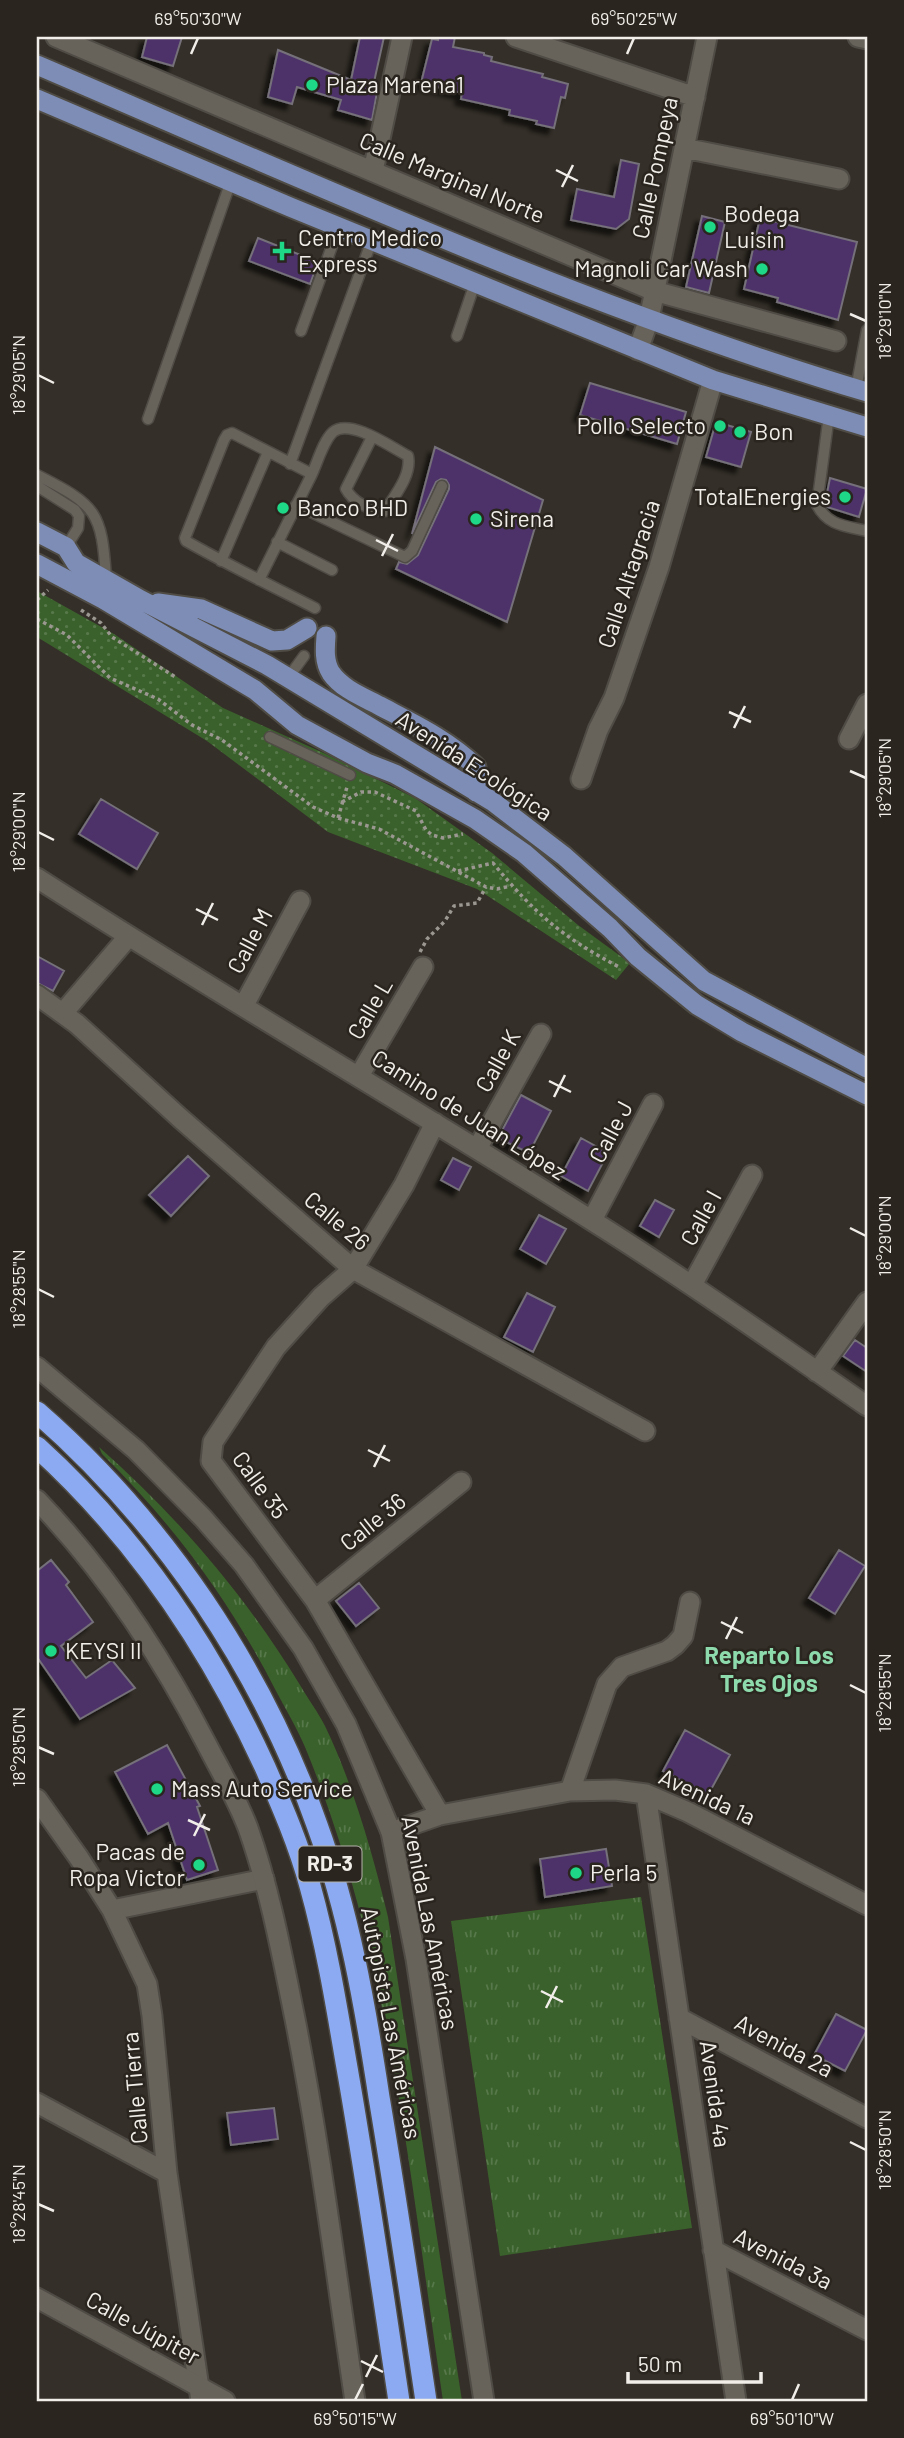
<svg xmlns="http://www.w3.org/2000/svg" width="904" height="2438" viewBox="0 0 904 2438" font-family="Barlow,sans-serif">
<defs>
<pattern id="grass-tufts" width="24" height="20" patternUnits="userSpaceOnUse" patternTransform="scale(1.75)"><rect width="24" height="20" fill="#3a612b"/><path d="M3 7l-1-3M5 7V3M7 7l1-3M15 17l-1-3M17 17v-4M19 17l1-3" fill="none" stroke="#57784a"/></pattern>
<pattern id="park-dots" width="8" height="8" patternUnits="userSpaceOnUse" patternTransform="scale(1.75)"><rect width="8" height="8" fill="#3a612b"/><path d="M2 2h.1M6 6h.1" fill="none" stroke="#57784a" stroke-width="1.8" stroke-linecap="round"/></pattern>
<filter id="shadow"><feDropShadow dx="-6" dy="6" stdDeviation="2" flood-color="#0009"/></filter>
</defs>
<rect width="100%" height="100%" fill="#342f28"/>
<path fill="url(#grass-tufts)" d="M99,1447C177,1516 246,1596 300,1685C308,1699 318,1712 325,1726C352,1781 374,1858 388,1917L462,2401H443C410,2181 391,1955 305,1747C297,1728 286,1710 276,1691C230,1601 174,1525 102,1454Z
M641,1897L692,2228L500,2256L451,1921Z"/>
<path fill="url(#park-dots)" d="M37,591L114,634L223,708L326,754L415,798L492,853L578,925L630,963L616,980L477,889L328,832L207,741L37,637Z"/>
<path fill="#4d326a" stroke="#747079" stroke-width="2" filter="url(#shadow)" d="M147,37H182L173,66L142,57Z
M360,37H384L372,91L377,92L372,120L338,110L341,100L297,87L292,104L268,97L278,50L351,80Z
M438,37H455L453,47L484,53V55L492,57L491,61L543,74L542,77L568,84L565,98L561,97L554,128L536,124L537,121L509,115L510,110L461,99L462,93L421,83L432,39L438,40Z
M621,160L639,164L629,219L616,229L571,220L577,189L614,197Z
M702,216L725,222L709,293L686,287Z
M760,218L857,242L838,320L777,302L778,298L744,289Z
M258,238L318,262L310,284L249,261Z
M590,383L686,412L677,444L580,415Z
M716,422L751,432L741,467L706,457Z
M435,447L543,500L507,622L396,569L399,562L407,564L418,555L449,489V485L446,480L441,479L436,482L412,534Z
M830,478L867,489L859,517L827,507L825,503Z
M101,799L158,833L137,869L79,834Z
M37,956L64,971L53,991L37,983Z
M521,1095L551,1111L529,1153L498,1138Z
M581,1138L608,1153L588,1191L561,1176Z
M188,1156L209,1176L171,1216L149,1195Z
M453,1158L471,1167L459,1190L441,1180Z
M655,1200L674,1210L659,1237L640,1226Z
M539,1215L566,1229L546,1264L520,1249Z
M527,1293L555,1307L533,1352L504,1337Z
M855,1340L867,1348V1372L843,1356Z
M839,1550L865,1566L835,1614L809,1598Z
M51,1560L69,1582L66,1585L93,1622L61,1646L86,1678L112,1660L135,1688L80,1719L37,1657V1571Z
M359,1583L379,1608L356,1626L336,1601Z
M685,1730L730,1755L708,1795L663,1771Z
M167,1745L200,1806L197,1807L218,1870L187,1880L168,1823L148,1834L115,1772Z
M606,1849L612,1886L545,1897L540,1859Z
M836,2014L867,2030L845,2071L814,2055Z
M274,2108L278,2139L231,2145L227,2113Z"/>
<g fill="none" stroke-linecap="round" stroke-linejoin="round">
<g stroke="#4f4b45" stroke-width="13">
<path id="service" d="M301,331L339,227
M457,336L475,283
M856,389L867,330
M829,415L817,505C828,526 846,526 867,531
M148,419L231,181
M290,464L372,240
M37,475C96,505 102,511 106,579
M311,476C317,464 323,441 333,432C350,418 391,447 408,456C412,475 395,495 385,511C370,511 353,502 346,489L372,437
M37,486L75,510L79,516L78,528L66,547
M296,505L405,557L412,551L442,486
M277,542L332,570
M221,561L268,452
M259,580L311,476L308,472L232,433L227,435L224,440L185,538L186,541C228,565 272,586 315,608
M288,678L304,656
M270,737L350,775"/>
</g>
<g stroke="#4f4b45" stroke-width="23">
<path id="minor" d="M56,37L654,291L836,341
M516,37L695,97
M858,37L867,39
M684,148L839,179
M373,171L402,37
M638,350L649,319L707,37
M849,739L867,704
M581,779L598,730L614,698L659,567L713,380
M37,878C219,995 407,1104 591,1220C685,1279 776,1343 867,1406
M37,995L77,1024L180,1118L353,1269L645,1431
M244,1005L300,901
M63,1013L128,937
M359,1076L423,967
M435,1123L404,1185L353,1269L321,1297L276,1347L213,1442L211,1461L315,1600L440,1815
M477,1149L541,1034
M592,1220L653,1104
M692,1285L752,1175
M817,1372L867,1302
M315,1600L461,1482
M570,1791L607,1684L622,1667L667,1651L675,1645L683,1636L690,1602
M646,1794L736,2401
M37,1799L79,1858L112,1910L147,1984L152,2016L167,2173L201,2401
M391,1832L440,1815L570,1791L615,1790L646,1794L688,1812L867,1905
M112,1910L264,1879
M679,2018L867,2118
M37,2103L167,2173
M713,2250L867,2330"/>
</g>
<g stroke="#4f4b45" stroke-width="23">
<path id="tertiary" d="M37,1500C106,1572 160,1654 206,1743C220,1770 237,1799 248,1828C270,1890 282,1955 295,2019C320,2145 336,2274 355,2401
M37,2298L225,2401"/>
</g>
<g stroke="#4f4b45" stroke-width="23">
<path id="secondary" d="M37,1367L136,1450L203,1518L244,1565L303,1648L346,1724L391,1832L416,1959L484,2401"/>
</g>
<g stroke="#4f4b45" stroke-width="23">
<path id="primary" d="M37,65C310,182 582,307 867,392
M37,99L290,207L713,380L867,427
M37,532L66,547L76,563L141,600L267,665L492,801L564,856L704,981L867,1068
M37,564L103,599L255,690L297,725L367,763L395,774L475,819L524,853L610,928L638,957L697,1005L742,1032L867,1095
M158,603L201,609L272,641L287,640L307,628
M326,636C325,649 324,662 331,673C342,689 363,697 380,706C414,724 448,740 476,767V792"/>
</g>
<g stroke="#4f4b45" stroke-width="24">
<path id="motorway" d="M37,1412C163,1522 261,1667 317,1825C349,1913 365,2005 379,2097C396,2198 411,2300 426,2401
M37,1447C135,1536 210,1647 265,1767C282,1806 299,1845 310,1886C326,1943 336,2003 346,2062C366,2175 382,2288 399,2401"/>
</g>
<path stroke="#9b9791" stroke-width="3.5" stroke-dasharray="3.5 3.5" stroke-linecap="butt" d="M37,600L48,590
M81,610L101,623L112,637L177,678
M37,619L67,635L110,678L158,699L192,725L222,740L313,807L338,818L379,829L486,887L497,889L511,886
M342,802L361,792H375L416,811L426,830L432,835L443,838L463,834
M338,818L347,787
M458,871L493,863C535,914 562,937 621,968
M420,952L427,939L445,921L454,906L477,903L486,887"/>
<use href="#service" stroke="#67625a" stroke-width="10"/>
<use href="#minor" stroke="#67625a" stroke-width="19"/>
<use href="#tertiary" stroke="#67625a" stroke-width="19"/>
<use href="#secondary" stroke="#67625a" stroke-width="19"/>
<use href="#primary" stroke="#7d8db5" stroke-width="19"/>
<use href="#motorway" stroke="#8baaf1" stroke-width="21"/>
</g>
<path fill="none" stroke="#f1eee9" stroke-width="2.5" d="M191,54L198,38M627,54L634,38M556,170L578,181M562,187L573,165M850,314L866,321M38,375L54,383M376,540L398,551M382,556L393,534M729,712L751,722M734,728L745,706M850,771L866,778M38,832L54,840M196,909L218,920M202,925L213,903M549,1081L571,1092M554,1097L565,1075M850,1228L866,1236M38,1289L54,1297M368,1450L390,1461M374,1467L385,1445M721,1622L743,1633M726,1639L737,1617M850,1685L866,1693M38,1747L54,1754M188,1820L210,1830M194,1836L205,1814M541,1991L563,2002M546,2008L557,1986M850,2142L866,2150M38,2204L54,2211M361,2361L383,2372M366,2377L377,2355M355,2400L363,2384M792,2400L799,2384"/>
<g fill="#1fd887" stroke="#2a251e" stroke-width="2.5">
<circle cx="312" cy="85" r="7"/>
<circle cx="710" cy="227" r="7"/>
<path d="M278.5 240.5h7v7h7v7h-7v7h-7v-7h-7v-7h7z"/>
<circle cx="762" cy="269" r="7"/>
<circle cx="720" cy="426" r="7"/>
<circle cx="740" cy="432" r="7"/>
<circle cx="845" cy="497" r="7"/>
<circle cx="283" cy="508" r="7"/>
<circle cx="476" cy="519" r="7"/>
<circle cx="51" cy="1651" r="7"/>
<circle cx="157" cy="1789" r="7"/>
<circle cx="199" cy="1865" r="7"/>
<circle cx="576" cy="1873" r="7"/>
</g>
<g text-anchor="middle" stroke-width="5" stroke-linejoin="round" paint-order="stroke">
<rect fill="#2a251e" stroke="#b5b2ac" stroke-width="2" x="298.5" y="1846.5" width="63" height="35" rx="5"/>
<g font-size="21" font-weight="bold" fill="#f1eee9">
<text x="330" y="1871">RD-3</text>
</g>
<g font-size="23" fill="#f1eee9" stroke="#2a251e" text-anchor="start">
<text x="326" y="93">Plaza Marena1</text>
<text x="724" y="222">Bodega<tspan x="724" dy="26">Luisin</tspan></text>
<text x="298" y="246">Centro Medico<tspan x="298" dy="26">Express</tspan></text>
<text x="748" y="277" text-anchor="end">Magnoli Car Wash</text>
<text x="706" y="434" text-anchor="end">Pollo Selecto</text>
<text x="754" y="440">Bon</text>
<text x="831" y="505" text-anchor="end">TotalEnergies</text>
<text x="297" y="516">Banco BHD</text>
<text x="490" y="527">Sirena</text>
<text x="65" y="1659">KEYSI II</text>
<text x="171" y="1797">Mass Auto Service</text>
<text x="185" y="1860" text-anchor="end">Pacas de<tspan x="185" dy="26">Ropa Victor</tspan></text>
<text x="590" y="1881">Perla 5</text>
</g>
<g font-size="23" fill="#f1eee9" stroke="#2a251e">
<text transform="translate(655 168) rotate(-78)" y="8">Calle Pompeya</text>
<text transform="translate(452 178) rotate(23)" y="8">Calle Marginal Norte</text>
<text transform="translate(629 574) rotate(-72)" y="8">Calle Altagracia</text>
<text transform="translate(474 766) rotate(33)" y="8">Avenida Ecológica</text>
<text transform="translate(250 941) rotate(-62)" y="8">Calle M</text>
<text transform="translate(370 1009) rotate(-60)" y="8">Calle L</text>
<text transform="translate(498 1061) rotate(-61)" y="8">Calle K</text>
<text transform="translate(469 1115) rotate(32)" y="8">Camino de Juan López</text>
<text transform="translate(611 1132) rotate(-62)" y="8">Calle J</text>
<text transform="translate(701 1218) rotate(-61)" y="8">Calle I</text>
<text transform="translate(337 1221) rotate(40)" y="8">Calle 26</text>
<text transform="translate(260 1485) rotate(54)" y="8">Calle 35</text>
<text transform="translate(373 1522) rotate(-39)" y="8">Calle 36</text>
<text transform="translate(707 1797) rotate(25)" y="8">Avenida 1a</text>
<text transform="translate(430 1923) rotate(79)" y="8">Avenida Las Américas</text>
<text transform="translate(391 2023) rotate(79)" y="8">Autopista Las Américas</text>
<text transform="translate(784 2046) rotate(28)" y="8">Avenida 2a</text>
<text transform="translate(135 2088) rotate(-95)" y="8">Calle Tierra</text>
<text transform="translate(715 2094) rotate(82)" y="8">Avenida 4a</text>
<text transform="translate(783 2259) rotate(27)" y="8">Avenida 3a</text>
<text transform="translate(143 2328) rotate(29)" y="8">Calle Júpiter</text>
</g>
<g font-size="24" font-weight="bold" fill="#8ddaac" stroke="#2a251e">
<text x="769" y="1664">Reparto Los<tspan x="769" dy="28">Tres Ojos</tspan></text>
</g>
</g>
<rect width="904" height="2438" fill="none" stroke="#2a251e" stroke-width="77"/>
<path d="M628 2372v10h133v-10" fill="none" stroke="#f1eee9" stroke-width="3.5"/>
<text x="638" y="2372" font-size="21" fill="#f1eee9" stroke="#2a251e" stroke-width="5" paint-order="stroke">50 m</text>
<rect x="38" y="38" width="828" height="2362" fill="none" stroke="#f1eee9" stroke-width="2.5"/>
<g font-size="18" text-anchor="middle" fill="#f1eee9">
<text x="198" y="25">69°50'30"W</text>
<text x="634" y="25">69°50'25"W</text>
<text transform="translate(885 321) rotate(-90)" y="6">18°29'10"N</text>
<text transform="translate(19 375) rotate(-90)" y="6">18°29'05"N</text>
<text transform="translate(885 778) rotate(-90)" y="6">18°29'05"N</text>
<text transform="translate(19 832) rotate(-90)" y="6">18°29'00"N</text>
<text transform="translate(885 1236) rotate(-90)" y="6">18°29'00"N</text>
<text transform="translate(19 1289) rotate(-90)" y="6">18°28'55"N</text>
<text transform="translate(885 1693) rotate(-90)" y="6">18°28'55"N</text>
<text transform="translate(19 1747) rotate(-90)" y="6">18°28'50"N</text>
<text transform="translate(885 2150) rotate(-90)" y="6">18°28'50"N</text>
<text transform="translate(19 2204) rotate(-90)" y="6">18°28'45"N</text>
<text x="355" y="2425">69°50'15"W</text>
<text x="792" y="2425">69°50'10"W</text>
</g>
</svg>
